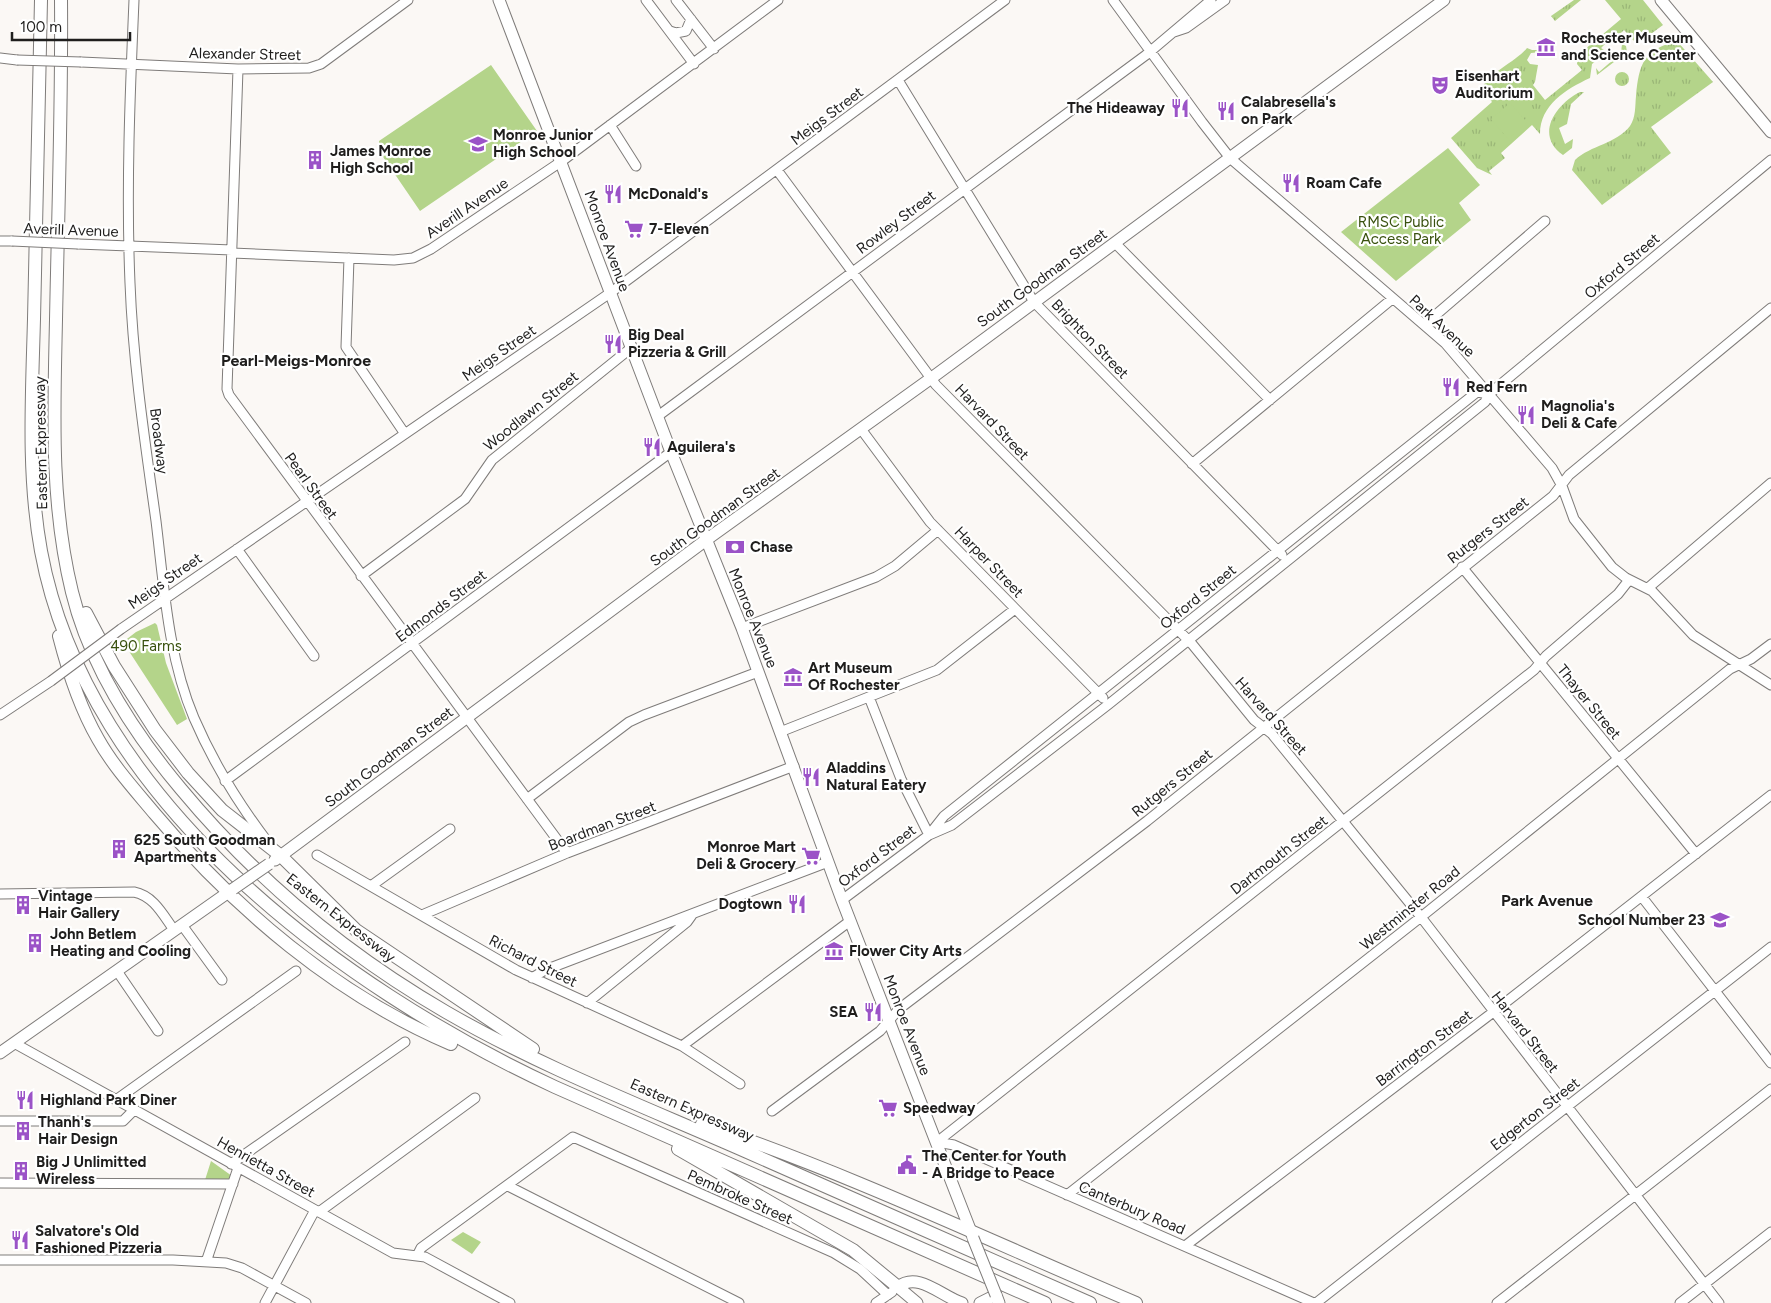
<svg xmlns="http://www.w3.org/2000/svg" width="1771" height="1303" viewBox="0 0 1771 1303" font-family="Figtree,sans-serif">
<defs>
<pattern id="grass-tufts" width="24" height="20" patternUnits="userSpaceOnUse" patternTransform="scale(1.25)"><rect width="24" height="20" fill="#b4d48a"/><path d="M3 7l-1-3M5 7V3M7 7l1-3M15 17l-1-3M17 17v-4M19 17l1-3" fill="none" stroke="#9ab677"/></pattern>
</defs>
<rect width="100%" height="100%" fill="#fbf8f5"/>
<path fill="url(#grass-tufts)" d="M1574,0H1581L1555,21L1551,16Z
M1605,0H1643L1663,25L1640,42H1635L1624,30L1620,34L1622,36L1614,35L1601,48L1607,52L1592,64L1590,78C1566,89 1540,105 1540,134L1532,125L1501,153L1505,158L1489,171L1492,175L1477,168L1451,138L1492,102L1482,89C1486,74 1517,61 1527,48L1532,50H1541V52L1531,53L1527,60L1530,64L1538,65L1535,82L1533,85L1545,100L1582,70L1577,64L1578,55L1621,19Z
M1677,41L1713,82L1651,127L1671,153L1602,205L1572,170L1575,160C1591,145 1616,144 1630,126C1636,117 1635,106 1636,96C1639,63 1644,50 1677,41Z
M1622,44L1626,46L1627,52L1597,75L1596,68L1599,72L1621,53Z
M1615 79a7 7 0 1 1 14 0a7 7 0 1 1-14 0Z
M1580,92H1584L1571,104L1567,124L1559,128L1565,144L1573,139L1572,148L1563,155C1534,135 1556,104 1580,92Z"/>
<path fill="#b4d48a" d="M491,65L537,131L420,211L379,151V141Z
M1510,103L1527,122L1508,139L1491,119Z
M1448,148L1480,185L1459,203L1471,220L1396,281L1341,232Z
M155,623L157,625L166,663L187,719L177,725L123,642L136,632Z
M211,1161L232,1176L230,1181L205,1180Z
M463,1232L481,1242L472,1254L451,1240Z"/>
<g fill="none" stroke-linecap="round" stroke-linejoin="round">
<g stroke="#7f7c7a" stroke-width="11">
<path id="minor" d="M134,0C130,94 126,189 130,283C133,363 145,442 156,521C164,586 168,657 194,718C213,762 238,803 267,841
M646,0L694,64
M676,0L714,49
M1113,0L1202,122L1230,158L1445,343L1552,468L1562,486L1574,519L1612,567L1626,578L1652,591L1693,635L1771,685
M670,31L676,33L686,31L691,19
M1174,32L1186,28L1225,0
M0,58L17,60
M81,62L238,69L309,68L321,64L408,0
M238,69L227,389L229,395L567,853
M898,80L1034,302L1282,555
M610,125L636,166
M777,170L936,385L1192,644L1254,720L1272,734L1421,917L1719,1303
M0,241H12
M1115,243L1270,400
M78,244L232,250
M232,253L394,260L413,258L431,249L562,161L778,0
M349,258L346,347L405,434
M1424,325L1545,221
M658,416L1146,55L1211,0
M861,429L930,522L1103,698
M1192,464L1392,299
M237,549L314,656
M1462,567L1696,854
M361,576L465,499L492,460L631,348
M1648,588L1771,483
M742,628L876,577L895,566L938,530
M121,629L610,293L1005,0
M869,697L901,779L929,835
M0,715L51,681
M780,732L937,670L1015,609
M225,781L671,452
M527,799L629,722L644,715L758,672
M929,835L952,825L1109,704L1485,402L1489,394L1771,160
M317,855L516,970L682,1046L740,1084
M371,886L450,829
M0,894L134,892C154,896 163,915 174,930
M1642,897L1771,1063
M842,900L929,835L944,816L1477,392L1489,394
M422,915L567,853L794,766
M182,925L222,980
M117,971L158,1031
M532,978L545,970L828,862
M587,1003L687,922L692,915
M14,1043L393,1253L425,1257L510,1303
M682,1046L850,921
M116,1100L296,971
M772,1111L880,1031L899,1009L1147,821L1553,496L1569,475L1771,308
M0,1121H123L134,1110
M937,1142L1534,670L1546,656L1618,594L1629,580
M937,1142L954,1145L1314,1303
M231,1164L405,1042
M0,1183L233,1184
M508,1186L739,1303
M1067,1195L1421,917L1730,669L1751,659L1771,644
M319,1212L475,1098
M1185,1246L1492,1013L1771,795
M417,1256L421,1248L573,1137L834,1253L860,1269L888,1295
M0,1260H173L226,1263L242,1268L306,1303
M206,1262L238,1168
M265,1303L315,1210
M876,1303L892,1292
M1316,1303L1771,947
M1497,1303L1771,1089
M1680,1303L1771,1232"/>
</g>
<g stroke="#7f7c7a" stroke-width="13">
<path id="major" d="M499,0L671,452L742,628L842,900L973,1237
M1661,0L1771,132
M275,860L706,540L937,374L1444,0
M0,1053L233,889
M917,1303L898,1287C918,1271 941,1296 962,1303
M980,1303L996,1295L999,1303"/>
</g>
<g stroke="#7f7c7a" stroke-width="14">
<path id="highway" d="M41,0C39,106 36,212 34,319C32,396 27,474 41,551C87,800 339,987 555,1087L1045,1303
M61,0C62,107 58,214 56,320C54,412 50,502 72,592C90,666 133,732 181,789C255,878 346,954 446,1012C541,1067 645,1107 745,1151C860,1202 975,1252 1090,1303
M86,613L114,666L155,730L188,773L222,810L281,856L356,930L533,1049
M59,636C68,671 80,708 98,739C113,766 135,790 155,814C235,909 336,995 451,1044
M702,1124C851,1174 992,1242 1136,1303
M678,1149L853,1250L898,1287"/>
</g>
<use href="#minor" stroke="#fff" stroke-width="9"/>
<use href="#major" stroke="#fff" stroke-width="11"/>
<use href="#highway" stroke="#fff" stroke-width="12"/>
<g stroke="#7f7c7a" stroke-width="11" stroke-linecap="butt">
<path id="minor-bridge" d="M17,60L81,62
M12,241L78,244
M51,681L121,629"/>
</g>
<g stroke="#7f7c7a" stroke-width="13" stroke-linecap="butt">
<path id="major-bridge" d="M233,889L269,864
M973,1238L996,1295"/>
</g>
<use href="#minor-bridge" stroke="#fff" stroke-width="9"/>
<use href="#major-bridge" stroke="#fff" stroke-width="11"/>
</g>
<defs>
<g id="museum-bare" transform="scale(1.5)"><path d="M0-6L6-3V-2H-6V-3ZM-5-1h2V3h-2ZM-1-1h2V3h-2ZM3-1h2V3H3ZM-6 4H6V6H-6Z" fill="#9b53c7" stroke="#fff" stroke-width="2.5" paint-order="stroke"/></g>
<g id="theatre-bare" transform="scale(1.5)"><path d="M-5-5.5Q0-4 5-5.5V0Q5 5 0 6Q-5 5-5 0ZM-3.3-2.5H-1v1.5H-3.3ZM1-2.5H3.3v1.5H1ZM-2.8 1Q0 5.5 2.8 1Z" fill="#9b53c7" stroke="#fff" stroke-width="2.5" paint-order="stroke"/></g>
<g id="restaurant-bare" transform="scale(1.5)"><path d="M-5-6h1v4h1v-4h1v4h1v-4h1v5L-1.5 .5V6h-2V.5L-5-1ZM5-6V6H3V1.5H1.5Q1.5-4 5-6Z" fill="#9b53c7" stroke="#fff" stroke-width="2.5" paint-order="stroke"/></g>
<g id="school-bare" transform="scale(1.5)"><path d="M0-5L7-2L0 1L-7-2ZM-4 1L0 2.5L4 1V4Q0 6-4 4Z" fill="#9b53c7" stroke="#fff" stroke-width="2.5" paint-order="stroke"/></g>
<g id="building-bare" transform="scale(1.5)"><path d="M-4-6H4V6H1V3H-1V6H-4ZM-2.5-4.3h1.7v1.8h-1.7ZM.8-4.3h1.7v1.8H.8ZM-2.5-1h1.7V.8h-1.7ZM.8-1h1.7V.8H.8Z" fill="#9b53c7" stroke="#fff" stroke-width="2.5" paint-order="stroke"/></g>
<g id="supermarket-bare" transform="scale(1.5)"><path d="M-6-5.5h2.5l.6 2H6L4.5 2H-2.5L-4.4-4H-6ZM-1.5 3.2a1.3 1.3 0 1 0 .1 0ZM3 3.2a1.3 1.3 0 1 0 .1 0Z" fill="#9b53c7" stroke="#fff" stroke-width="2.5" paint-order="stroke"/></g>
<g id="bank-bare" transform="scale(1.5)"><path d="M-6-4H6V4H-6ZM0-2.3a2.3 2.3 0 1 0 0 4.6a2.3 2.3 0 1 0 0-4.6Z" fill="#9b53c7" stroke="#fff" stroke-width="2.5" paint-order="stroke"/></g>
<g id="civic-bare" transform="scale(1.5)"><path d="M-.6-6.5H3V-4.5H.6V-3L4-1V1h2V6H-6V1h2V-1L-.6-3ZM-1.2 2.5V6h2.4V2.5Z" fill="#9b53c7" stroke="#fff" stroke-width="2.5" paint-order="stroke"/></g>
</defs>
<g fill-rule="evenodd">
<use href="#museum-bare" x="1546" y="47"/>
<use href="#theatre-bare" x="1440" y="85"/>
<use href="#restaurant-bare" x="1180" y="108"/>
<use href="#restaurant-bare" x="1226" y="111"/>
<use href="#school-bare" x="478" y="144"/>
<use href="#building-bare" x="315" y="160"/>
<use href="#restaurant-bare" x="1291" y="183"/>
<use href="#restaurant-bare" x="613" y="194"/>
<use href="#supermarket-bare" x="634" y="229"/>
<use href="#restaurant-bare" x="613" y="344"/>
<use href="#restaurant-bare" x="1451" y="387"/>
<use href="#restaurant-bare" x="1526" y="415"/>
<use href="#restaurant-bare" x="652" y="447"/>
<use href="#bank-bare" x="735" y="547"/>
<use href="#museum-bare" x="793" y="677"/>
<use href="#restaurant-bare" x="811" y="777"/>
<use href="#building-bare" x="119" y="849"/>
<use href="#supermarket-bare" x="811" y="856"/>
<use href="#restaurant-bare" x="797" y="904"/>
<use href="#building-bare" x="23" y="905"/>
<use href="#school-bare" x="1720" y="920"/>
<use href="#building-bare" x="35" y="943"/>
<use href="#museum-bare" x="834" y="951"/>
<use href="#restaurant-bare" x="873" y="1012"/>
<use href="#restaurant-bare" x="25" y="1100"/>
<use href="#supermarket-bare" x="888" y="1108"/>
<use href="#building-bare" x="23" y="1131"/>
<use href="#civic-bare" x="907" y="1165"/>
<use href="#building-bare" x="21" y="1171"/>
<use href="#restaurant-bare" x="20" y="1240"/>
</g>
<g text-anchor="middle" stroke-width="4.5" stroke-linejoin="round" paint-order="stroke">
<g font-size="15" font-weight="bold" fill="#1f1e1d" stroke="#fff" text-anchor="start">
<text x="1561" y="43">Rochester Museum<tspan x="1561" dy="17">and Science Center</tspan></text>
<text x="1455" y="81">Eisenhart<tspan x="1455" dy="17">Auditorium</tspan></text>
<text x="1241" y="107">Calabresella's<tspan x="1241" dy="17">on Park</tspan></text>
<text x="1165" y="113" text-anchor="end">The Hideaway</text>
<text x="493" y="140">Monroe Junior<tspan x="493" dy="17">High School</tspan></text>
<text x="330" y="156">James Monroe<tspan x="330" dy="17">High School</tspan></text>
<text x="1306" y="188">Roam Cafe</text>
<text x="628" y="199">McDonald's</text>
<text x="649" y="234">7-Eleven</text>
<text x="628" y="340">Big Deal<tspan x="628" dy="17">Pizzeria &amp; Grill</tspan></text>
<text x="1466" y="392">Red Fern</text>
<text x="1541" y="411">Magnolia's<tspan x="1541" dy="17">Deli &amp; Cafe</tspan></text>
<text x="667" y="452">Aguilera's</text>
<text x="750" y="552">Chase</text>
<text x="808" y="673">Art Museum<tspan x="808" dy="17">Of Rochester</tspan></text>
<text x="826" y="773">Aladdins<tspan x="826" dy="17">Natural Eatery</tspan></text>
<text x="134" y="845">625 South Goodman<tspan x="134" dy="17">Apartments</tspan></text>
<text x="796" y="852" text-anchor="end">Monroe Mart<tspan x="796" dy="17">Deli &amp; Grocery</tspan></text>
<text x="38" y="901">Vintage<tspan x="38" dy="17">Hair Gallery</tspan></text>
<text x="782" y="909" text-anchor="end">Dogtown</text>
<text x="1705" y="925" text-anchor="end">School Number 23</text>
<text x="50" y="939">John Betlem<tspan x="50" dy="17">Heating and Cooling</tspan></text>
<text x="849" y="956">Flower City Arts</text>
<text x="858" y="1017" text-anchor="end">SEA</text>
<text x="40" y="1105">Highland Park Diner</text>
<text x="903" y="1113">Speedway</text>
<text x="38" y="1127">Thanh's<tspan x="38" dy="17">Hair Design</tspan></text>
<text x="922" y="1161">The Center for Youth<tspan x="922" dy="17">- A Bridge to Peace</tspan></text>
<text x="36" y="1167">Big J Unlimitted<tspan x="36" dy="17">Wireless</tspan></text>
<text x="35" y="1236">Salvatore's Old<tspan x="35" dy="17">Fashioned Pizzeria</tspan></text>
</g>
<g font-size="15" fill="#1f1e1d" stroke="#fff">
<text transform="translate(245 54) rotate(1)" y="5">Alexander Street</text>
<text transform="translate(827 116) rotate(-37)" y="5">Meigs Street</text>
<text transform="translate(467 208) rotate(-34)" y="5">Averill Avenue</text>
<text transform="translate(896 222) rotate(-37)" y="5">Rowley Street</text>
<text transform="translate(71 230) rotate(2)" y="5">Averill Avenue</text>
<text transform="translate(607 241) rotate(70)" y="5">Monroe Avenue</text>
<text transform="translate(1622 266) rotate(-40)" y="5">Oxford Street</text>
<text transform="translate(1042 278) rotate(-36)" y="5">South Goodman Street</text>
<text transform="translate(1442 326) rotate(43)" y="5">Park Avenue</text>
<text transform="translate(1090 339) rotate(46)" y="5">Brighton Street</text>
<text transform="translate(499 353) rotate(-35)" y="5">Meigs Street</text>
<text transform="translate(531 411) rotate(-39)" y="5">Woodlawn Street</text>
<text transform="translate(992 422) rotate(46)" y="5">Harvard Street</text>
<text transform="translate(159 441) rotate(83)" y="5">Broadway</text>
<text transform="translate(41 443) rotate(-91)" y="5">Eastern Expressway</text>
<text transform="translate(311 486) rotate(54)" y="5">Pearl Street</text>
<text transform="translate(715 517) rotate(-36)" y="5">South Goodman Street</text>
<text transform="translate(1488 530) rotate(-38)" y="5">Rutgers Street</text>
<text transform="translate(989 562) rotate(46)" y="5">Harper Street</text>
<text transform="translate(165 581) rotate(-35)" y="5">Meigs Street</text>
<text transform="translate(1198 597) rotate(-39)" y="5">Oxford Street</text>
<text transform="translate(441 606) rotate(-37)" y="5">Edmonds Street</text>
<text transform="translate(753 618) rotate(68)" y="5">Monroe Avenue</text>
<text transform="translate(1589 702) rotate(51)" y="5">Thayer Street</text>
<text transform="translate(1271 716) rotate(48)" y="5">Harvard Street</text>
<text transform="translate(389 757) rotate(-37)" y="5">South Goodman Street</text>
<text transform="translate(1172 783) rotate(-39)" y="5">Rutgers Street</text>
<text transform="translate(602 826) rotate(-21)" y="5">Boardman Street</text>
<text transform="translate(1279 855) rotate(-38)" y="5">Dartmouth Street</text>
<text transform="translate(877 856) rotate(-37)" y="5">Oxford Street</text>
<text transform="translate(1410 908) rotate(-39)" y="5">Westminster Road</text>
<text transform="translate(341 918) rotate(38)" y="5">Eastern Expressway</text>
<text transform="translate(533 961) rotate(27)" y="5">Richard Street</text>
<text transform="translate(907 1025) rotate(69)" y="5">Monroe Avenue</text>
<text transform="translate(1525 1032) rotate(52)" y="5">Harvard Street</text>
<text transform="translate(1424 1048) rotate(-37)" y="5">Barrington Street</text>
<text transform="translate(692 1110) rotate(24)" y="5">Eastern Expressway</text>
<text transform="translate(1535 1114) rotate(-38)" y="5">Edgerton Street</text>
<text transform="translate(266 1167) rotate(29)" y="5">Henrietta Street</text>
<text transform="translate(740 1197) rotate(24)" y="5">Pembroke Street</text>
<text transform="translate(1132 1208) rotate(23)" y="5">Canterbury Road</text>
</g>
<g font-size="15" fill="#39510e" stroke="#fff">
<text x="1401" y="227">RMSC Public<tspan x="1401" dy="17">Access Park</tspan></text>
<text x="146" y="651">490 Farms</text>
</g>
<g font-size="16" font-weight="bold" fill="#1f1e1d" stroke="#fff">
<text x="296" y="366">Pearl-Meigs-Monroe</text>
<text x="1547" y="906">Park Avenue</text>
</g>
</g>
<path d="M12 32v8h118v-8" fill="none" stroke="#1f1e1d" stroke-width="2.5"/>
<text x="20" y="32" font-size="15" fill="#1f1e1d" stroke="#ffffff" stroke-width="4" paint-order="stroke">100 m</text>
</svg>
